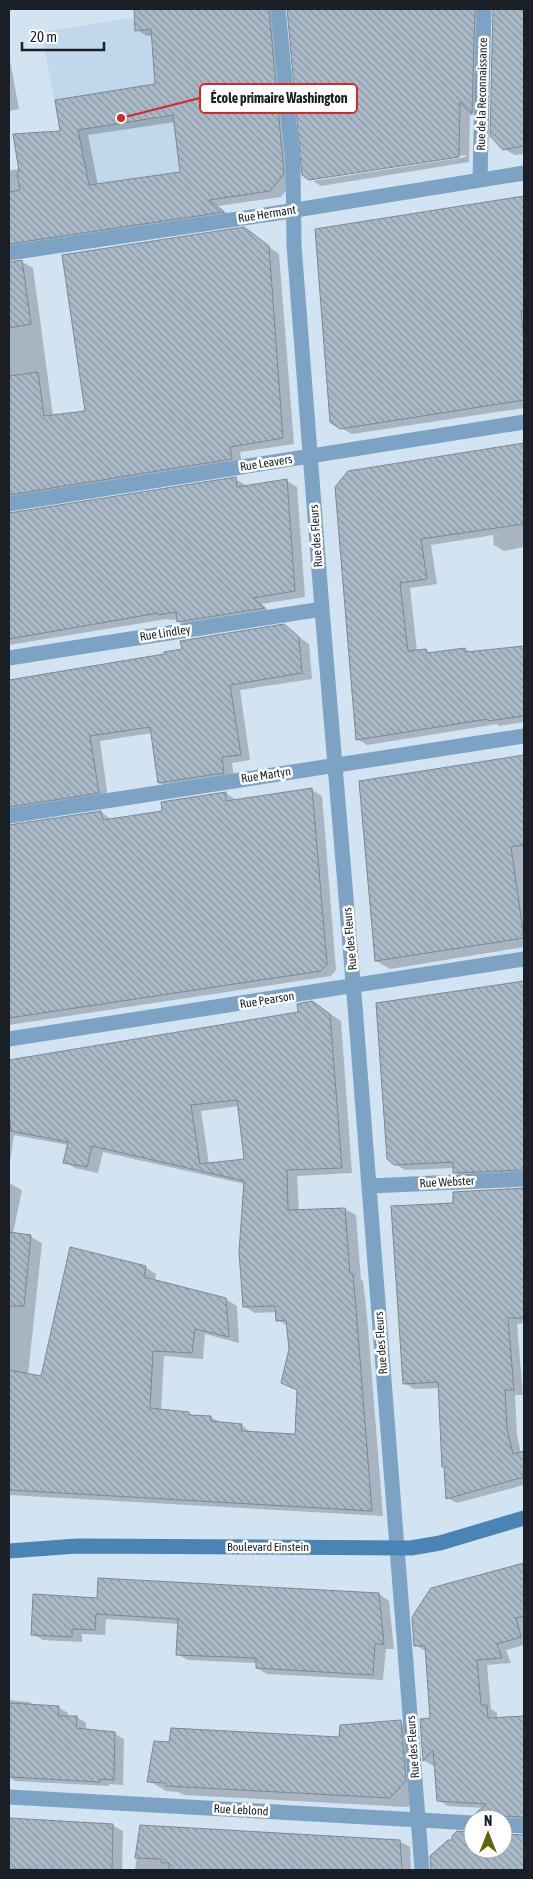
<svg xmlns="http://www.w3.org/2000/svg" width="533" height="1879" viewBox="0 0 533 1879" font-family="'Asap Condensed',sans-serif">
<defs>
<pattern id="building-back-hatch" width="6" height="6" patternUnits="userSpaceOnUse" patternTransform="scale(1.25)"><rect width="6" height="6" fill="#a9b9c7"/><path d="M-1 5l2 2M0 0l6 6M5-1l2 2" fill="none" stroke="#8996a1"/></pattern>
</defs>
<rect width="100%" height="100%" fill="#d2e3f1"/>
<path fill="#c1d7eb" d="M179,15L222,162L227,198L80,221L61,138L42,32L126,19Z"/>
<path fill="#0003" fill-rule="evenodd" d="M135,9H282L294,180L281,197L218,206L232,217L11,255L10,262H22L33,268L53,416L87,412L244,229L279,254L294,444L240,452L242,464L13,503L10,512L11,514L235,479L246,485V487L287,481L297,487L305,597L261,604L273,614L189,627L178,621V619L170,620L167,619L9,645V274H13L9,273V171L20,168L61,132L156,85L153,35L147,36L137,30ZM175,122L181,173L98,185L88,135Z
M289,9H488L482,120L470,111L469,162L321,186L313,181L466,157L465,155L312,179V181L304,174Z
M495,9H524V154L515,155L504,149L492,135Z
M9,55L19,109L9,111Z
M524,198V408L352,434L341,428L317,230Z
M524,444V547L504,551L494,545L493,535L431,545L437,584L410,588L417,651L426,650L432,654L465,649L472,653L524,646V722L499,726L497,724L367,745L357,739L349,472Z
M284,626L309,644L312,679L240,690L250,760L232,763L234,778L169,788L159,783L152,733L100,741L108,798L10,818V825L11,826L101,812L112,820L164,812L225,793L235,799L236,801L312,790L322,796L336,970L331,976L9,1025V682L165,655Z
M524,757V947L390,969L376,961L361,782Z
M524,981V1175L464,1178L454,1172V1168L405,1170L395,1164L377,1004Z
M323,1009L341,1021L352,1173L297,1176L299,1211L345,1209L356,1215L361,1280L363,1281L367,1316L383,1516L9,1495V1183L22,1190L13,1234L31,1237L42,1243L28,1375L42,1377L145,1267L156,1274L155,1281L226,1299L237,1306L239,1343L205,1334L203,1359L164,1356L161,1410L189,1413L195,1417H211L221,1423L241,1425L252,1433L296,1436L298,1391L293,1388L288,1326L277,1320L276,1312L255,1313L244,1306L245,1184L103,1152L98,1173L75,1168L65,1162L68,1145L14,1135L9,1168V1062ZM239,1106L246,1160L209,1164L201,1111Z
M524,1190V1323L517,1324L523,1395H515L517,1435L521,1454L524,1453V1485L457,1503L447,1498L445,1468L443,1467L439,1388L414,1389L405,1383L454,1205V1193Z
M524,1564V1645L506,1650L511,1663L487,1665L491,1709L497,1713V1718L524,1717V1821L503,1832L505,1835L524,1836V1870H432V1857L473,1834V1849H503V1819H483L484,1808L448,1806L438,1800L435,1765L434,1766L424,1761L421,1720H431L426,1651L415,1645L432,1589Z
M379,1594L389,1601L394,1649H386L383,1680L267,1674L257,1668V1663L188,1660L177,1654L179,1624L106,1619L105,1635L82,1634V1642L43,1640L32,1634L98,1599Z
M9,1700L29,1702L37,1706L58,1707L68,1713V1717H77L86,1723V1730L115,1734L124,1739L123,1785L109,1784V1786L15,1781L9,1777Z
M401,1722L418,1732L423,1791L408,1807L184,1795L178,1792L166,1791L149,1781L340,1739Z
M9,1819L112,1825L123,1831L122,1870H9Z
M141,1827L399,1841L410,1847L411,1870H135Z"/>
<path fill="url(#building-back-hatch)" stroke="#7a8996" fill-rule="evenodd" d="M134,9H269L284,174L270,191L209,200L224,212L9,244V192L20,190L17,174L19,171L13,134L60,131L55,100L155,84L151,29L135,31ZM173,115L180,172L89,185L78,130Z
M287,9H475L472,115L460,102L459,157L309,180L302,175Z
M493,9H524V146L503,150L490,136Z
M524,196V311H521L524,341V400L340,429L330,422L315,229Z
M244,227L269,246L283,438L230,447L232,459L9,495V376L38,372L44,416L85,411L62,255Z
M22,260L31,324L9,328V262Z
M524,443V524L421,539L427,579L400,583L408,651L426,649L427,653L465,648L466,652L524,646V716L488,721V719L356,740L335,487L348,471Z
M236,477L237,487L287,479L295,591L253,598L265,608L177,622L176,612L158,615V613L9,639V513Z
M284,624L299,637L302,673L230,685L241,755L222,757L224,773L158,783L150,727L90,736L99,793L9,807V680L164,654V652L182,649L180,641Z
M524,755V845L511,847L524,938L375,961L359,781Z
M312,788L327,964L321,971L9,1018V825L101,811L103,820L162,811L161,802L226,792V801Z
M524,981V1170L453,1173V1162L394,1165L387,1159L376,1003Z
M312,1001L330,1014L342,1168L287,1170L288,1210L345,1208L350,1274H353L356,1309L372,1511L9,1490V1370L41,1376L70,1247L146,1266L144,1277L226,1298L229,1337L195,1329L192,1353L153,1351L150,1408L189,1412V1415L211,1416V1421L242,1424L241,1431L295,1434L297,1390L281,1383L289,1349L286,1320L276,1321L275,1306L243,1307L239,1252L244,1181L92,1146L87,1167L63,1163L68,1142L11,1131L9,1113V1060L298,1012L297,1004ZM237,1100L244,1159L200,1164L191,1105Z
M524,1188V1318H508L514,1390H505L507,1429L513,1454L524,1451V1477L446,1499L444,1467H442L438,1382L403,1384L391,1206L453,1203V1192Z
M9,1232L31,1235L24,1306H9Z
M524,1563V1616L516,1618L521,1637L497,1644L502,1658L477,1660L481,1705H487L488,1718L524,1716V1817L503,1816L496,1819H481L475,1814L486,1804L437,1801L433,1750L423,1761L420,1719L430,1718L425,1646H414L412,1617L431,1588Z
M98,1578L379,1593L384,1644H375L373,1675L256,1668V1658L176,1655L178,1619L96,1614L95,1630L72,1629V1637L31,1635L33,1594L97,1598Z
M9,1703L59,1706L58,1716H77L76,1728L115,1732L114,1780L100,1779V1782L9,1777Z
M401,1720L406,1781L390,1798L166,1786V1783L147,1782L154,1741L169,1742L171,1728L339,1737L340,1725Z
M9,1818L113,1824L112,1870L9,1869Z
M140,1825L400,1840L402,1870H169V1863H161V1859L135,1858Z
M457,1831L473,1832V1849H503V1834L524,1835V1870H431L430,1856L448,1840H452V1836Z"/>
<g fill="none" stroke-linecap="round" stroke-linejoin="round">
<path stroke="#7da3c4" stroke-width="15" d="M278,9L293,165L294,245L322,609L355,1006L422,1870
M480,180L484,9
M9,253L271,214L524,173
M9,504L524,422
M9,658L322,609
M9,816L524,736
M9,1039L524,959
M369,1186L524,1179
M9,1797L473,1823
M503,1825L524,1826"/>
<path stroke="#4984b4" stroke-width="15" d="M9,1551L77,1546L411,1548L440,1543L524,1518"/>
</g>
<g text-anchor="middle" stroke-width="5" stroke-linejoin="round" paint-order="stroke">
<g font-size="12" fill="#191f25" stroke="#fff">
<text transform="translate(482 94) rotate(-89)" y="4">Rue de la Reconnaissance</text>
<text transform="translate(267 214) rotate(-9)" y="4">Rue Hermant</text>
<text transform="translate(266 463) rotate(-9)" y="4">Rue Leavers</text>
<text transform="translate(316 536) rotate(-94)" y="4">Rue des Fleurs</text>
<text transform="translate(165 633) rotate(-9)" y="4">Rue Lindley</text>
<text transform="translate(266 775) rotate(-9)" y="4">Rue Martyn</text>
<text transform="translate(350 939) rotate(-95)" y="4">Rue des Fleurs</text>
<text transform="translate(267 1000) rotate(-9)" y="4">Rue Pearson</text>
<text transform="translate(447 1182) rotate(-3)" y="4">Rue Webster</text>
<text transform="translate(381 1343) rotate(-94)" y="4">Rue des Fleurs</text>
<text x="268" y="1551">Boulevard Einstein</text>
<text transform="translate(413 1747) rotate(-94)" y="4">Rue des Fleurs</text>
<text transform="translate(241 1810) rotate(3)" y="4">Rue Leblond</text>
</g>
</g>
<path fill="none" stroke="#d62828" stroke-width="2" d="M121 118L200 98"/>
<circle fill="#d62828" stroke="#fff" stroke-width="2" cx="121" cy="118" r="5"/>
<rect fill="#fff" stroke="#d62828" stroke-width="2" x="200" y="84" width="157" height="29" rx="5"/>
<g font-size="14" text-anchor="middle" font-weight="bold" fill="#191f25">
<text x="279" y="103">École primaire Washington</text>
</g>
<rect width="533" height="1879" fill="none" stroke="#191f25" stroke-width="20"/>
<g transform="translate(488 1834)"><circle r="24" fill="#ffffff" stroke="#a3a5a8"/>
<path d="M0-4L9 19L0 12L-9 19Z" fill="#616706"/>
<text y="-8" font-size="14" font-weight="bold" text-anchor="middle" fill="#191f25">N</text>
</g>
<path d="M22 42v8h82v-8" fill="none" stroke="#191f25" stroke-width="2.5"/>
<text x="30" y="42" font-size="15" fill="#191f25" stroke="#ffffff" stroke-width="4" paint-order="stroke">20 m</text>
</svg>
